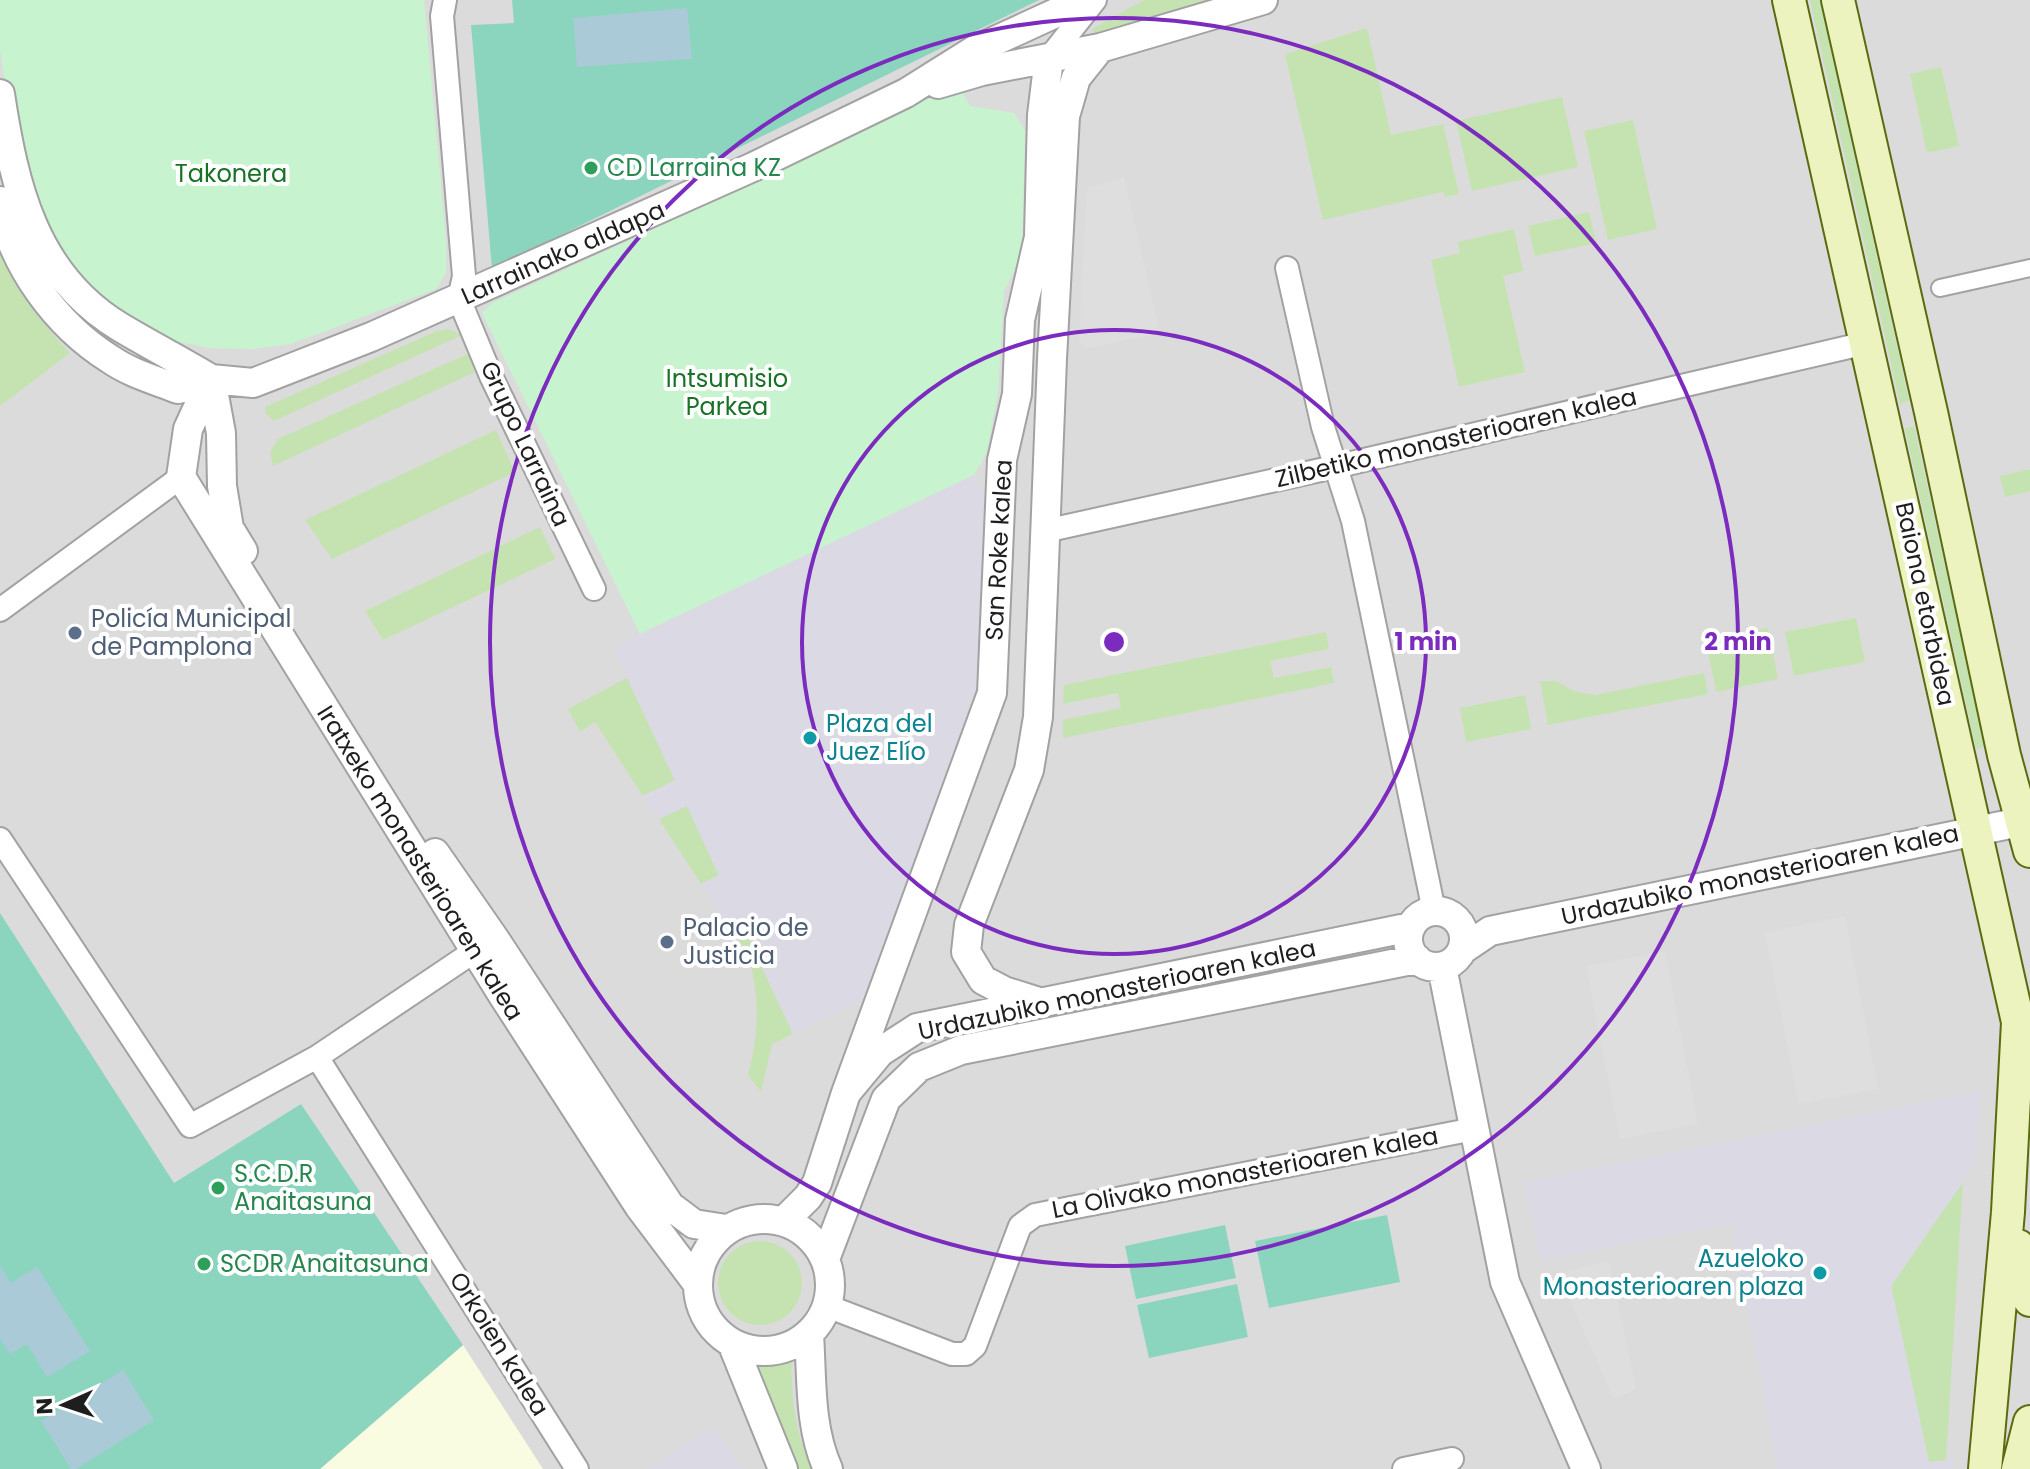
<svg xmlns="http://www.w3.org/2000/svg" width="2030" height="1469" viewBox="0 0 2030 1469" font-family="Poppins,sans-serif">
<rect width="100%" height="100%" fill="#eeece6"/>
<path fill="#dcdbdb" d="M0,0H2030V1469H0Z"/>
<path fill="#fafce1" d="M463,1345L543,1469H320Z"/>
<path fill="#c5e3b1" d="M1144,0H1218L1096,35L1092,29Z
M1810,0H1820L1909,401L1900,404Z
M1367,28L1391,135L1443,124L1459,194L1445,197L1443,192L1323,220L1285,54Z
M1941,67L1959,146L1927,153L1910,74Z
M1562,97L1578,167L1472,191L1456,121Z
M1633,120L1657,229L1608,240L1584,131Z
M1589,212L1596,243L1535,256L1528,226Z
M1514,229L1523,271L1503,276L1525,372L1459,387L1431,260L1460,253L1458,242Z
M0,248C16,292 38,319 70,353L0,406Z
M448,329L462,335L274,421L266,414L265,407L437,331Z
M472,352L475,372L273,466L270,452L278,439Z
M1914,426L1985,747L1976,749L1905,429Z
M496,430L515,472L332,559L305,520Z
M2030,469V491L2005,497L2000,476Z
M540,527L555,559L383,640L365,611Z
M1856,618L1865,662L1794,676L1785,632Z
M1768,628L1778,679L1716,692L1706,641Z
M1326,632L1329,649L1270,661L1274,678L1331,667L1334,683L1063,738V720L1121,708L1118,693L1063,704L1064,685Z
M1704,673L1708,694L1548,725L1540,681H1556L1574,691L1595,695Z
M627,678L675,781L643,796L595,722L580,732L568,709Z
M1525,695L1531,729L1466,742L1460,708Z
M687,806L719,876L701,884L659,819Z
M742,925L793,1034L772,1044L761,1092L748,1075C758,1038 761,994 748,957C745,947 737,938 732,930Z
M1963,1180L1946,1460L1929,1463L1891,1286Z
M718 1283a42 42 0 1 1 84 0a42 42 0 1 1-84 0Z
M792,1360C790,1397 796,1436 812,1469H792L753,1366Z"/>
<path fill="#c7f4ce" d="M0,0H424L446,241V273L436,289L291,344L253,349L209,348L157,337L84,297L20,177L0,50Z
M961,90L970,106L1014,113L1025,130L1022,254L1004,291L998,392L987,452L974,475L640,634L482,313L492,303L842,142L910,104Z"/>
<path fill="#8bd5bf" d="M512,0H1039L492,269L471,25L514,23Z
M0,913L174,1183L301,1104L463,1345L320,1469H0Z
M1387,1215L1400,1282L1269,1308L1255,1241Z
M1225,1225L1236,1278L1136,1299L1125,1246Z
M1237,1284L1248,1337L1149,1358L1137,1305Z"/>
<path fill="#dedede" d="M1124,177L1160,333L1086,349L1079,341L1087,188Z
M1845,916L1878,1089L1799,1104L1765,932Z
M1665,951L1698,1124L1620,1139L1586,966Z
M1609,1261L1636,1389L1614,1399L1558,1273Z"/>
<path fill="#dbdae4" d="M974,475L990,506L980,695L874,995L793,1034L743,925L732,930L701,884L719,875L687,806L659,819L643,796L675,780L613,647Z
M1981,1091L1975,1165L1891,1286L1929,1462L1953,1459L1952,1469H1778L1731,1224L1540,1260L1524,1182Z
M715,1427L742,1469H644Z"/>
<path fill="#aacad7" d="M687,8L692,59L577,67L573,18Z
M0,1266L11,1283L37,1267L90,1351L47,1377L27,1344L10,1354L0,1339Z
M123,1370L154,1420L76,1469H71L41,1421Z"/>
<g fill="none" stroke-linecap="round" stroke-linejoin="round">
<g stroke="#a2a2a2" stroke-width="20">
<path id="pedestrian" d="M1940,288L2030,268"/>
</g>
<g stroke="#a2a2a2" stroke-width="26">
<path id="minor" d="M445,0L442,16L464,276L459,299L491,376L594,589
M1049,58L1095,0
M1287,268L1323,427L1353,521L1434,911
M1045,531L1334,467L1866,343
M0,610L181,477
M0,839L190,1126L317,1057L488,942
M317,1057L577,1469
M827,1306L952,1354H966L975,1346L1020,1226L1035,1215L1474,1129
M1404,1469L1452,1459"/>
</g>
<g stroke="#a2a2a2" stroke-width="32">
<path id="tertiary" d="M938,84L982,71L1100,48L1263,0
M0,94C14,186 34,275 120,327C150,345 181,361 211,379
M0,201C12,265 56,325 110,359C130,373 155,380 178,389L211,379L253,383L371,337L753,167L906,93L973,51L1084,0
M211,379L188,429L181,477L504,997L639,1206L697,1283
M211,379L221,433L222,486L229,528L243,551
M435,853L494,938L670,1206L694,1224L726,1229
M1408 939a28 28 0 1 1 56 0a28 28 0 1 1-56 0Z
M1462,950L1490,931L2030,820
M1442,967L1505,1282L1586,1469
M1039,1002L1004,991L983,980L966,952L969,925L1029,770L1038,717L1052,359L1065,116L1076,78L1100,48
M846,1093L992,693L1002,460L1017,394L1020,320L1039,237L1042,115L1049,58
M698 1285a66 66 0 1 1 132 0a66 66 0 1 1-132 0Z
M784,1221L808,1197L817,1183L846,1093L880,1052L917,1028L1411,927
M825,1259L886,1099L919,1067L961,1050L1417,959
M809,1334C812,1379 809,1427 828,1469
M732,1343L783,1469"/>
</g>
<g stroke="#5a6b10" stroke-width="36">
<path id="secondary" d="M1789,0L2018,1022L2008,1212L1985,1469
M1838,0L1931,412L2004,755L2030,851
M2018,1246C2023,1264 2020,1284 2030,1300
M2018,1469L2030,1422"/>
</g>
<use href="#pedestrian" stroke="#fff" stroke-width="16"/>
<use href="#minor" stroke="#fff" stroke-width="22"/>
<use href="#tertiary" stroke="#fff" stroke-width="28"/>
<use href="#secondary" stroke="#ecf3bf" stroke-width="32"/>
</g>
<g fill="none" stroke="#7b2cbf" stroke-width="4">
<circle cx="1114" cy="642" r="312"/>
<circle cx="1114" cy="642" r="624"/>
</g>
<g fill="#2e9e5b" stroke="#fff" stroke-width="3">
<circle cx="591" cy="168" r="8"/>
<circle cx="218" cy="1188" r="8"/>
<circle cx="204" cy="1264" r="8"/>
</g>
<g fill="#5c6f8a" stroke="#fff" stroke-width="3">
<circle cx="75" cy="633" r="8"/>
<circle cx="667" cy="942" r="8"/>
</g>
<g fill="#0f9aa8" stroke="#fff" stroke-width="3">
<circle cx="810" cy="738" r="8"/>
<circle cx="1820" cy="1273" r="8"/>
</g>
<g text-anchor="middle" stroke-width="8" stroke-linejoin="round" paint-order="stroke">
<g font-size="24" fill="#27864d" stroke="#fff" text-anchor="start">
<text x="607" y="176">CD Larraina KZ</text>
<text x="234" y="1182">S.C.D.R<tspan x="234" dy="28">Anaitasuna</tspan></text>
<text x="220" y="1272">SCDR Anaitasuna</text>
</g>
<g font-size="24" fill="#177226" stroke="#fff">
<text x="231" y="182">Takonera</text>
<text x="727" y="387">Intsumisio<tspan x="727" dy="28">Parkea</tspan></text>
</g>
<g font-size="24" fill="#1e1e1e" stroke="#fff">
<text transform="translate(563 253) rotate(-24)" y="8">Larrainako aldapa</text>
<text transform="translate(1456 438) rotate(-13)" y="8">Zilbetiko monasterioaren kalea</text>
<text transform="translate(525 444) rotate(65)" y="8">Grupo Larraina</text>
<text transform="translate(999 550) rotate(-87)" y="8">San Roke kalea</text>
<text transform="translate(1925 604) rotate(78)" y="8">Baiona etorbidea</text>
<text transform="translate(420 863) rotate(58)" y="8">Iratxeko monasterioaren kalea</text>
<text transform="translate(1760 875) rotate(-12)" y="8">Urdazubiko monasterioaren kalea</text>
<text transform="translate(1117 990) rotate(-12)" y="8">Urdazubiko monasterioaren kalea</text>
<text transform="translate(1245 1173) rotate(-11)" y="8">La Olivako monasterioaren kalea</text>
<text transform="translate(499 1344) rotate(58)" y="8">Orkoien kalea</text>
</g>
<g font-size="24" fill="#4e5e75" stroke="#fff" text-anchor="start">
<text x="91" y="627">Policía Municipal<tspan x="91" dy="28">de Pamplona</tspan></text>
<text x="683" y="936">Palacio de<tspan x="683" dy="28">Justicia</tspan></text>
</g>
<g font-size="24" fill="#0d838f" stroke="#fff" text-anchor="start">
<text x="826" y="732">Plaza del<tspan x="826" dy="28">Juez Elío</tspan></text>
<text x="1804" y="1267" text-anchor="end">Azueloko<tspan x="1804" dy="28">Monasterioaren plaza</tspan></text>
</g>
</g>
<circle cx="1114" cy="642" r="12" fill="#7b2cbf" stroke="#fff" stroke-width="4"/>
<g font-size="24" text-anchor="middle" font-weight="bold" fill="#7b2cbf" stroke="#fff" stroke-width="8" stroke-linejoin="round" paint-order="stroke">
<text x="1426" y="650">1 min</text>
<text x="1738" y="650">2 min</text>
</g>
<g transform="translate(64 1405) rotate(267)" stroke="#ffffff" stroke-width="6" paint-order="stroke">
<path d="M0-6L14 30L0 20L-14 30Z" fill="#1e1e1e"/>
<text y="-12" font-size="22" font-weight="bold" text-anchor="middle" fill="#1e1e1e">N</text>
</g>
</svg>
